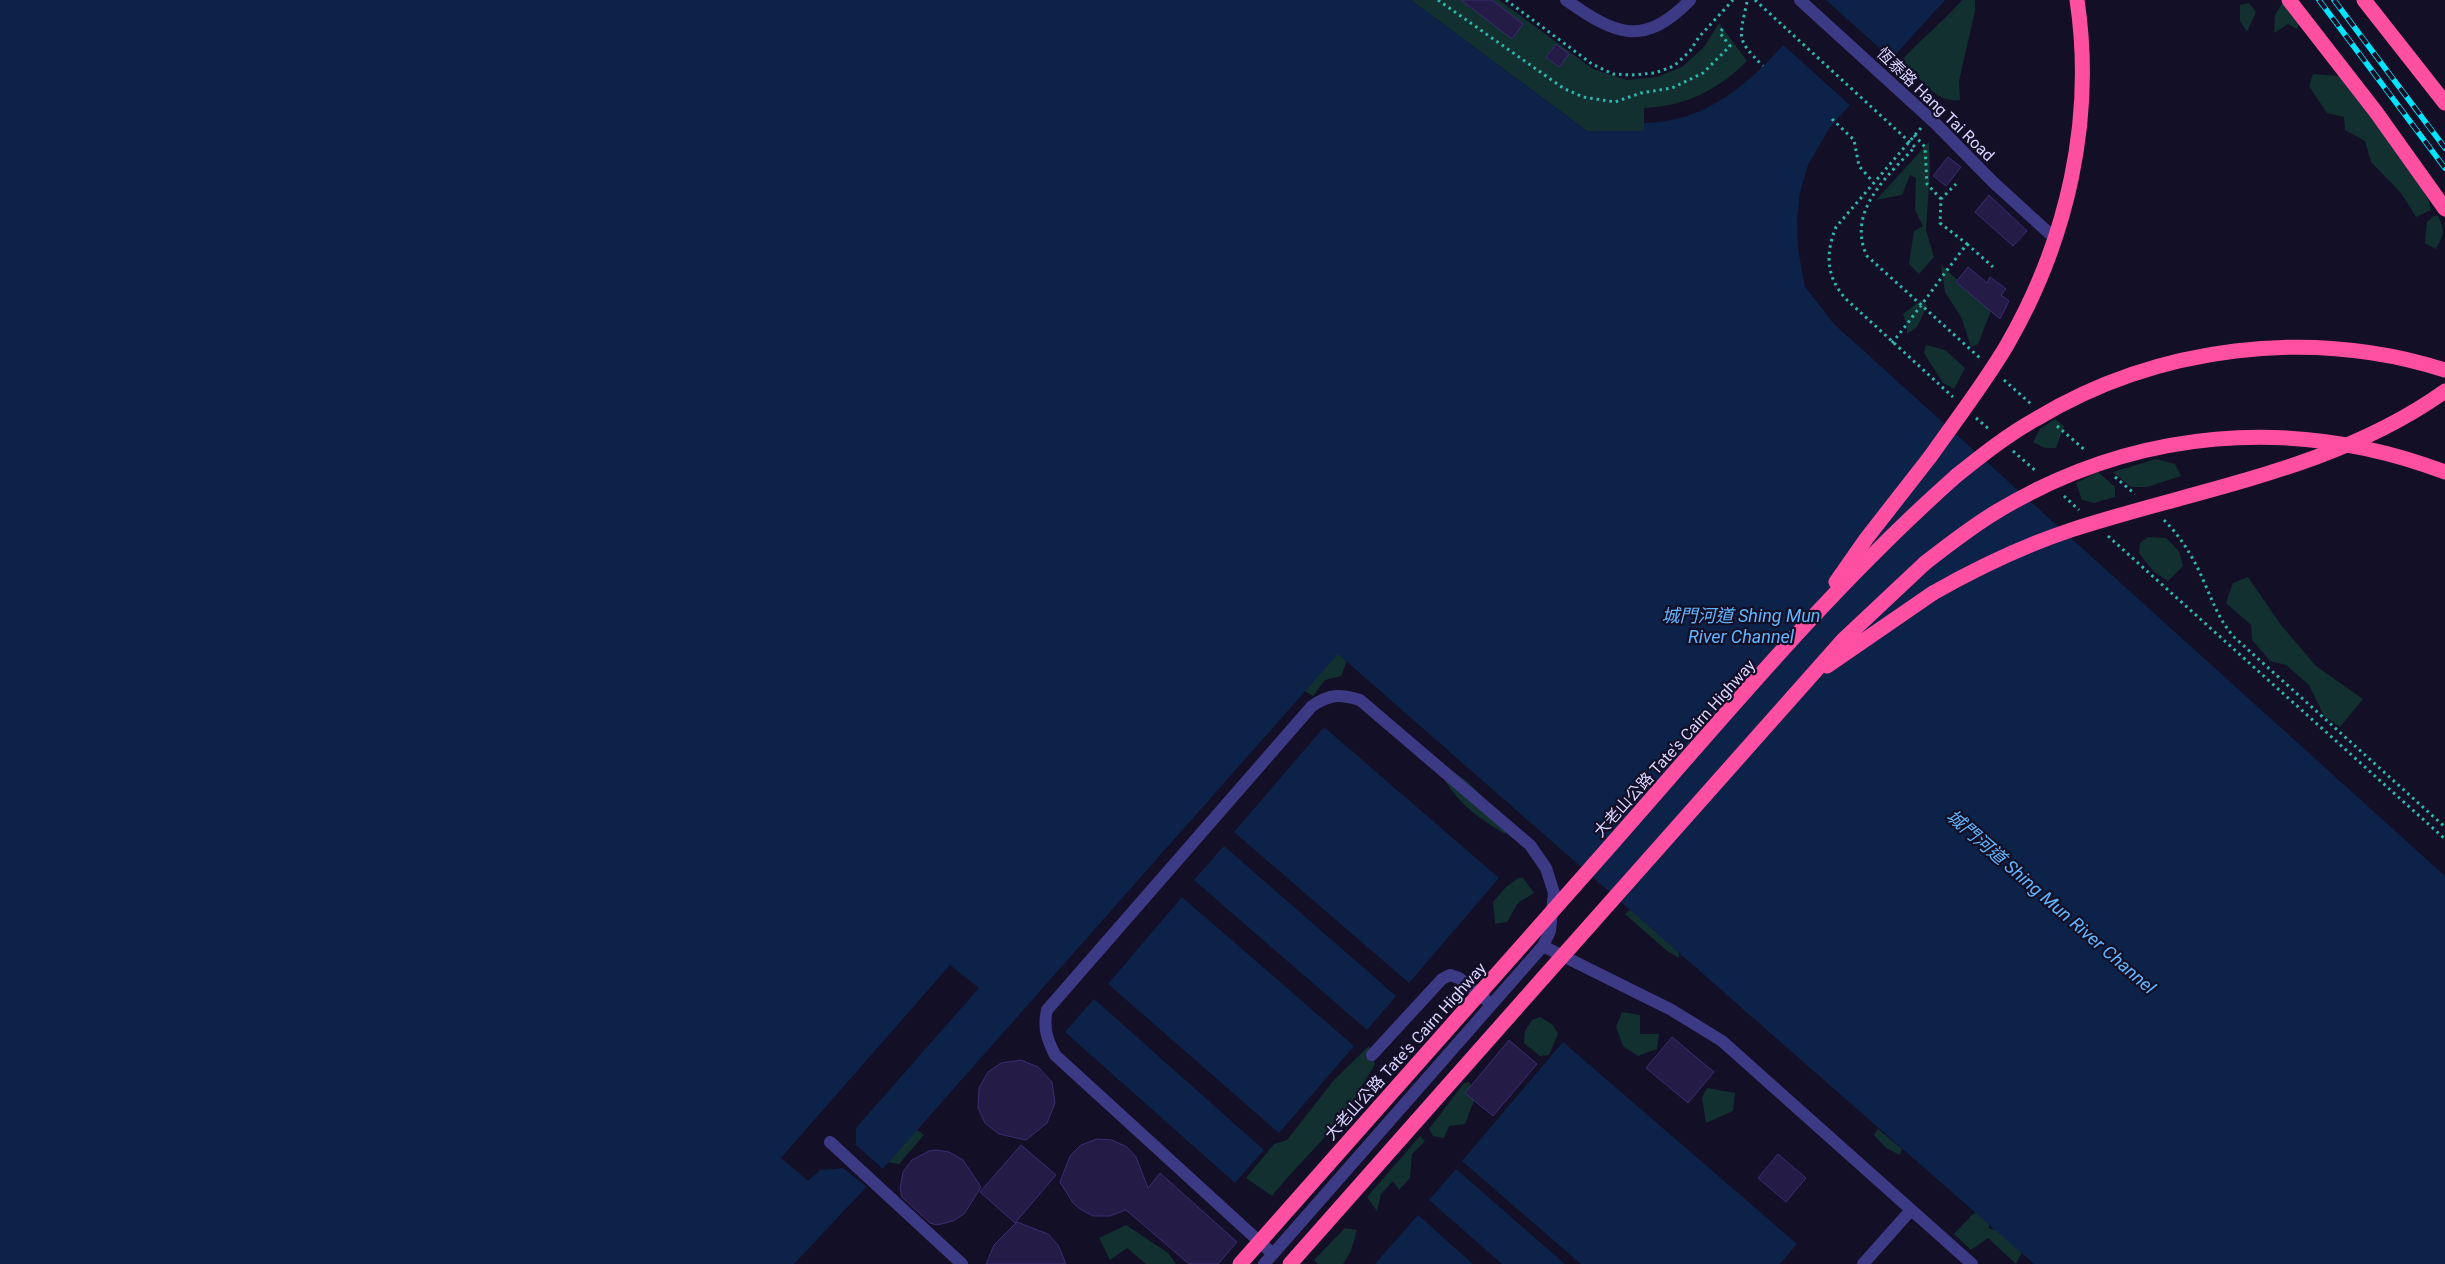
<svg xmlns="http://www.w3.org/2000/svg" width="2445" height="1264" viewBox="0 0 2445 1264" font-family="Roboto,'Noto Sans TC',sans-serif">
<rect width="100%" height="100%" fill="#130f26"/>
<path fill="#12302f" d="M1411,0H1499L1593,69L1627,80L1657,77L1682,67L1704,47L1719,23L1747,61C1718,90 1686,106 1644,108V131H1587Z
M1962,0H1975V11L1959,81L1960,100C1935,104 1919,76 1902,60C1921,39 1943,22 1962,0Z
M2283,2L2300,20L2297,29L2288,24L2274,33L2275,15Z
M2249,3L2256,12L2247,32L2240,21V5Z
M2313,74L2339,76L2408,165C2416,184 2428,190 2431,210L2416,217L2401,193L2371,162L2365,141L2345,130L2344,117L2327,113L2309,86Z
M1929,142L1930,170L1926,230L1934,257L1919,274L1909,264L1914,231L1923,226L1915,210L1916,178L1910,175L1902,195L1876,200Z
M2434,216H2438C2445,230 2444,234 2436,249L2425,243L2427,222Z
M1941,265L1991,311L1978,344L1971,347L1961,317L1945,292Z
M1921,300L1927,306L1917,327L1907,334V326L1903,314Z
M1926,345L1945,350L1965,368L1954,389L1943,383L1924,353Z
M2055,419L2064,426L2056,448H2045L2033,442L2040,429Z
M2156,459L2175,464L2181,476L2147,487H2131L2113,472Z
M2098,472L2115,487V497L2094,503L2082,500L2076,483Z
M2148,537L2166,538L2179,551L2183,566L2168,581L2153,571L2139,553L2140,543Z
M2248,577L2281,625L2316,666L2363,699L2340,727L2324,716L2309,685L2286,665L2270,661L2252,640L2251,625L2226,603L2233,583Z
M1341,640L1347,661L1341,676L1325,680L1313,696L1300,688Z
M1452,771L1468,782L1508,822L1505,834C1480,819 1460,805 1445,781Z
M1518,878H1523L1534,893L1518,903L1507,922L1495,924L1493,902L1506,887Z
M1640,902L1679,953V958L1667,951L1625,914Z
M1622,1012L1640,1015V1034H1659L1657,1049L1638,1056L1623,1046L1616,1027Z
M1540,1017L1553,1025L1558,1034L1549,1055L1540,1056L1524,1043L1525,1031L1532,1020Z
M1369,1046L1375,1064C1362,1086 1349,1110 1332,1129C1312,1152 1291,1172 1272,1196L1246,1178L1274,1144L1287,1140L1334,1080Z
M1469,1082L1476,1095L1465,1124L1449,1126L1444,1138L1433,1136L1429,1129L1464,1083Z
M1707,1088L1735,1093L1733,1111L1706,1123L1702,1098Z
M911,1126L924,1135L899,1164L876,1160Z
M1878,1129L1902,1149L1900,1155L1886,1148L1874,1135Z
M1420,1136L1425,1141L1412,1154L1410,1178L1399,1190L1393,1181L1381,1194L1377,1211L1367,1197Z
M1987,1210L1994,1216L1988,1228L2016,1235L2025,1246L2016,1264L1988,1238L1971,1250L1954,1234L1973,1214Z
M1126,1225L1168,1253L1176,1264H1146L1127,1248L1110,1260L1099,1238Z
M1345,1228L1357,1230L1351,1251L1343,1264H1318L1314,1260Z"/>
<path fill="#0c2248" d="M0,0H1411L1587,131H1644V123C1727,121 1772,57 1823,0H1945L1830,127L1808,165L1800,193L1797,220L1798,249L1805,287L1834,324L2445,876V1264H2034L1338,654L873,1180L794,1264H0Z
M1324,727L1499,878L1409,983L1234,832Z
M1224,846L1396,996L1367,1030L1194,880Z
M1182,897L1354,1046L1279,1133L1108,984Z
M1094,999L1264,1150L1235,1183L1065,1032Z
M1563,1042L1797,1244L1780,1264H1581L1462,1161Z
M1456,1169L1565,1264H1502L1429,1200Z
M1418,1215L1473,1264H1375Z"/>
<path fill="#130f26" d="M1819,0H1826L1894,61L1852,107L1781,43Z
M950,965L979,988L856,1128V1145L883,1169L867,1187L843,1168L820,1170L808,1181L781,1158Z"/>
<path fill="#241b47" stroke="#3b2d73" d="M1461,0H1492L1523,24L1512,39Z
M1556,44L1569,54L1559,67L1546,57Z
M1948,157L1961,167L1946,186L1933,176Z
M1989,195L2027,231L2013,246L1975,212Z
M1968,267L1987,283L1990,277L2006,289L2001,295L2009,301L2000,319L1956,282Z
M1672,1037L1714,1072L1688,1103L1646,1068Z
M1509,1040L1537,1064L1493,1116L1465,1093Z
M1021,1060L1038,1067L1052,1082L1055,1103L1047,1123L1026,1140L999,1134L985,1123L978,1108L979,1088L988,1072L1001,1063Z
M1097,1139L1112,1140L1127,1147L1136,1157L1148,1188L1160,1173L1237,1242L1218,1264H1189L1126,1210L1110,1216H1093L1080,1209L1073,1203L1060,1182L1070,1156L1081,1145Z
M1021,1145L1056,1175L1015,1223L980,1192Z
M936,1150L949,1152L963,1160L981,1187L964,1214L953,1221L937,1225L930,1223L902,1197L900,1189L903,1172L912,1160L929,1151Z
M1778,1154L1806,1178L1786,1202L1758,1178Z
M1017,1222L1048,1234L1058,1245L1066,1264H986L994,1245Z"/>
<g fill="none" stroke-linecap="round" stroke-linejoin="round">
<path stroke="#2fb8b0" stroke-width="3" stroke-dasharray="2.5 4" stroke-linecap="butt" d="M1438,0L1563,88L1583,97L1615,102L1641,93L1672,88L1703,73L1730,46L1720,33L1724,26
M1506,0L1592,64L1613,74L1631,75L1655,73L1674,66L1690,51L1699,37L1733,0
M1755,0L1915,147C1887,176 1846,212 1867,256L1981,359
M1747,2C1739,39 1736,39 1763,66
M1832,119L1854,140L1859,166L1873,182
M1921,128L1836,227C1825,254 1826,278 1847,300L1953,397
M1914,135L1925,147L1927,184L1941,199
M1967,244L1993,267
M1892,343C1918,311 1941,277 1967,244L1940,223L1941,199L1956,184
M2004,380L2031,404
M1976,418L1990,430
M2057,426L2086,451
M2013,451L2037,472
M2115,477L2135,494
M2064,496L2079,510
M2164,520C2181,537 2195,560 2204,582C2213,602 2219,620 2234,637L2445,827
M2108,536L2445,839"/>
<path stroke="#3d3a85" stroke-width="12" d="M1566,0C1616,35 1643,48 1690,0
M1800,0L1936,124L1993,182L2049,233
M1543,946L1670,1009L1722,1041L1972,1264
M1372,1055L1442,979L1450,975L1459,978L1486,1000
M830,1142L962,1264
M1264,1264L1273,1254L1543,946L1550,931L1554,893L1546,868L1530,845L1360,700C1339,694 1330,694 1312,706L1047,1010C1043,1028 1047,1039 1055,1055L1273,1254
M1863,1264L1911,1210"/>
<path stroke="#ff4fa3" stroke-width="15" d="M2289,0L2376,112L2445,209
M2364,0L2445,103
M1836,582L1866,539L1930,457
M1827,666L1933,593
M1595,863C1712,731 1824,593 1956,476
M1591,924L1843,640L1925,563
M1290,1264L1543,978"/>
<g stroke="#00e5ff" stroke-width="5.5">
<path id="rail" d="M2319,0L2445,168
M2334,0L2445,148"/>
</g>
<use href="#rail" stroke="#130f26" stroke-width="4" stroke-dasharray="11" stroke-linecap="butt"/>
<path stroke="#ff4fa3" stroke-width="15" d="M1930,457C1956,420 1984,384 2007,345C2067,241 2095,120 2077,0
M1956,476C1981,456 2007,435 2036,419C2157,346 2310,327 2445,370
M1925,563C1948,545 1971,527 1996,512C2135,428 2294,415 2445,472
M1933,593C1977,568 2023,546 2071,530C2196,489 2335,470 2445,391
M1543,978L1591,924
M1240,1264L1595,863"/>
</g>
<g text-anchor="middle" stroke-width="4.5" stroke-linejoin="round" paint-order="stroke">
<g font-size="16" fill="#d9d4ff" stroke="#130f26">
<text transform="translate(1936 104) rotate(44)" y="6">恆泰路 Hang Tai Road</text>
<text transform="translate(1674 748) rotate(-48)" y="6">大老山公路 Tate's Cairn Highway</text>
<text transform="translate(1405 1051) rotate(-48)" y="6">大老山公路 Tate's Cairn Highway</text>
</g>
<g font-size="18" font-style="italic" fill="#62b6ff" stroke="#130f26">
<text x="1741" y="622">城門河道 Shing Mun<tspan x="1741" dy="21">River Channel</tspan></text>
<text transform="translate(2051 902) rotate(41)" y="6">城門河道 Shing Mun River Channel</text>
</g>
</g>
</svg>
